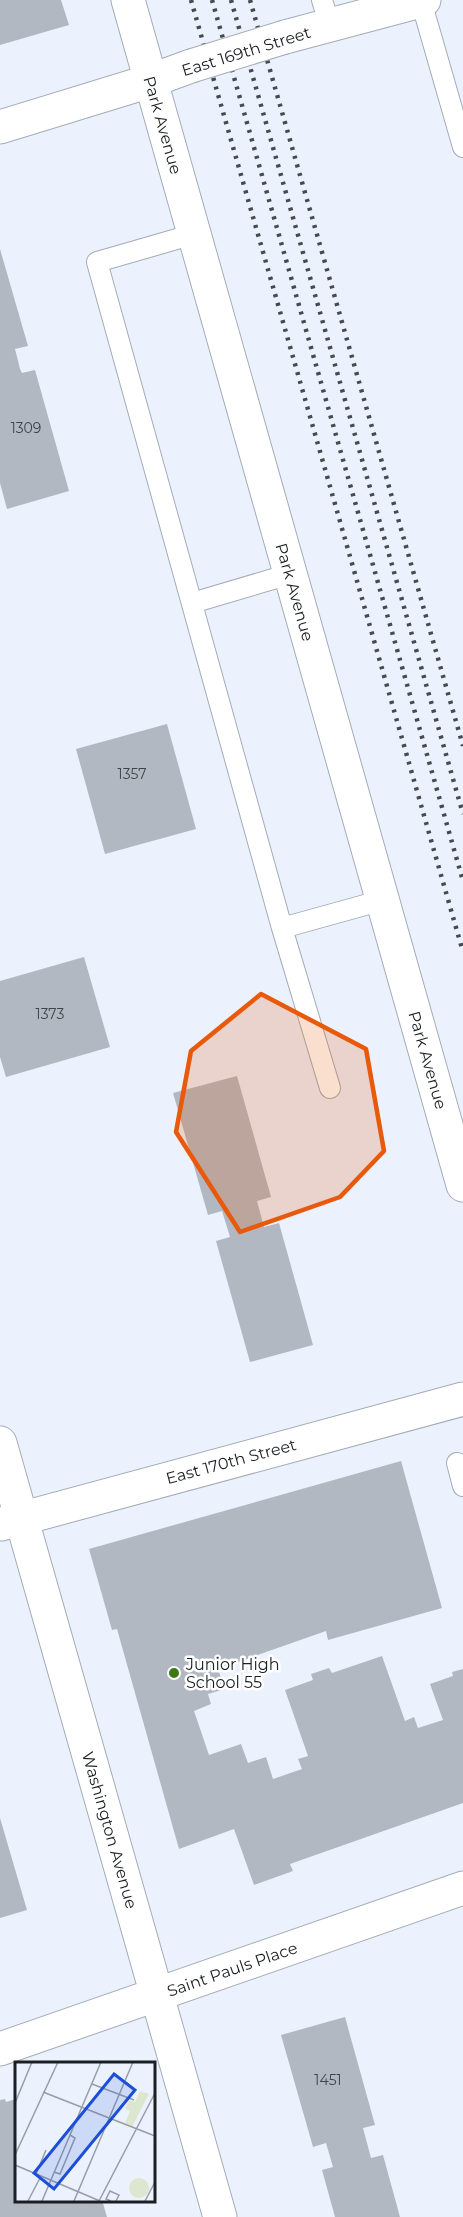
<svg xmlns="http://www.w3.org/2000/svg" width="463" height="2217" viewBox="0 0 463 2217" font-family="Montserrat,sans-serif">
<rect width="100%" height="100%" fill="#ebf2fd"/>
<path fill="#b1b8c2" d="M0,0H61L69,25L0,45Z
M0,249L28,346L15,349L20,369L22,373L35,370L69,491L7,509L0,483Z
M167,724L196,829L105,854L76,749Z
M84,957L110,1047L6,1077L0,1057V981Z
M237,1076L271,1197L257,1201L264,1227L279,1223L313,1345L250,1362L216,1241L230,1237L222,1211L208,1215L173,1093Z
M401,1461L442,1608L328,1640L326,1631L218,1669L225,1689L208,1694L211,1704L194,1711L209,1755L241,1744L248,1763L266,1757L273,1779L302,1769L298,1759L308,1756L285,1690L313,1680L311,1674L329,1668L332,1673L382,1656L405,1721L414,1717L418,1728L443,1720L430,1684L453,1676L452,1672L463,1669V1803L290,1864L293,1871L254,1885L234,1829L179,1849L117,1629L112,1630L89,1549Z
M0,1818L27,1910L0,1918Z
M345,2017L375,2125L363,2128L371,2158L383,2155L400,2217H335L322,2170L333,2167L326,2143L313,2147L281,2035Z
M5,2099L6,2102L16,2099V2200H102L107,2217H0V2100Z"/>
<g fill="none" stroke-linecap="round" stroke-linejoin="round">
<g stroke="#a4acb6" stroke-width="22">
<path id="service" d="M322,0L330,26
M421,1L463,147
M194,234L97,262L282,928L383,900
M192,603L290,574
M282,928L330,1088
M457,1463L463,1486"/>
</g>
<g stroke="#a4acb6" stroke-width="35">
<path id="minor" d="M128,0L463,1185
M285,37L424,0
M0,127L150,81L191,66
M0,1443L220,2217
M1,1524L463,1399
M0,2049L463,1888"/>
</g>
<use href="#service" stroke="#fff" stroke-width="20"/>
<use href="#minor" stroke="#fff" stroke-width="33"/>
<path stroke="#464a50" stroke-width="4.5" stroke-dasharray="3 6" stroke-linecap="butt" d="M191,0L463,952
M212,0L463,881
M231,0L463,814
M250,0L463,746"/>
<g stroke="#a4acb6" stroke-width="35" stroke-linecap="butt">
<path id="minor-bridge" d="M191,66L285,37"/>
</g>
<use href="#minor-bridge" stroke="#fff" stroke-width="33"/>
</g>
<path fill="#e8590c" fill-opacity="0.2" stroke="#e8590c" stroke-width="4.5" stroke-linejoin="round" d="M261,994L366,1049L384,1151L340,1197L240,1232L176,1132L191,1051Z"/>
<circle fill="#3c7912" stroke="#fff" stroke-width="2" cx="174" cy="1673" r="6"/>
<g text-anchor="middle" stroke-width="5" stroke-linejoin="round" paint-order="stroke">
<g font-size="14" fill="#40444a">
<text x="26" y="433">1309</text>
<text x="132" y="779">1357</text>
<text x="50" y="1019">1373</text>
<text x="328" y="2085">1451</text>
</g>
<g font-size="16" fill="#1b1e22" stroke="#fff">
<text transform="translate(246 51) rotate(-17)" y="6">East 169th Street</text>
<text transform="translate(163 125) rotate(74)" y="6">Park Avenue</text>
<text transform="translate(295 592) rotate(74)" y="6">Park Avenue</text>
<text transform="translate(428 1060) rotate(74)" y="6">Park Avenue</text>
<text transform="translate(231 1461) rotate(-15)" y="6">East 170th Street</text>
<text transform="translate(110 1830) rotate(74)" y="6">Washington Avenue</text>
<text transform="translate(232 1969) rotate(-19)" y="6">Saint Pauls Place</text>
</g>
<g font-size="16" fill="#1b1e22" stroke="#fff" text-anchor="start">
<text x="186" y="1670">Junior High<tspan x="186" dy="18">School 55</tspan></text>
</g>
</g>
<g transform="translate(15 2062)">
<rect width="140" height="140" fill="#ebf2fd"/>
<path d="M125,29L134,32L117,65L110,61L115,49L110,47L114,38L120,40ZM114 126a10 10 0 1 1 20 0a10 10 0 1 1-20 0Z" fill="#dde7cf"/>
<path fill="none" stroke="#989da5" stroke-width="1.5" d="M77,22L119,38M28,30L140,74M0,41L17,0M0,93L43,0M0,103L85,139M39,110L45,112L60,76L55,73M21,112L31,88M13,139L26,114M27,139L86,0M59,139L118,0M84,139L140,31M96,139L91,137L95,129L104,133L101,139M130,139L140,120"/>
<path fill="#1d4ed8" fill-opacity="0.15" stroke="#1d4ed8" stroke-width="3" d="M99,12L120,28L39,127L19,111Z"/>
<rect width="140" height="140" fill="none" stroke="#1b1e22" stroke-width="3"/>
</g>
</svg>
